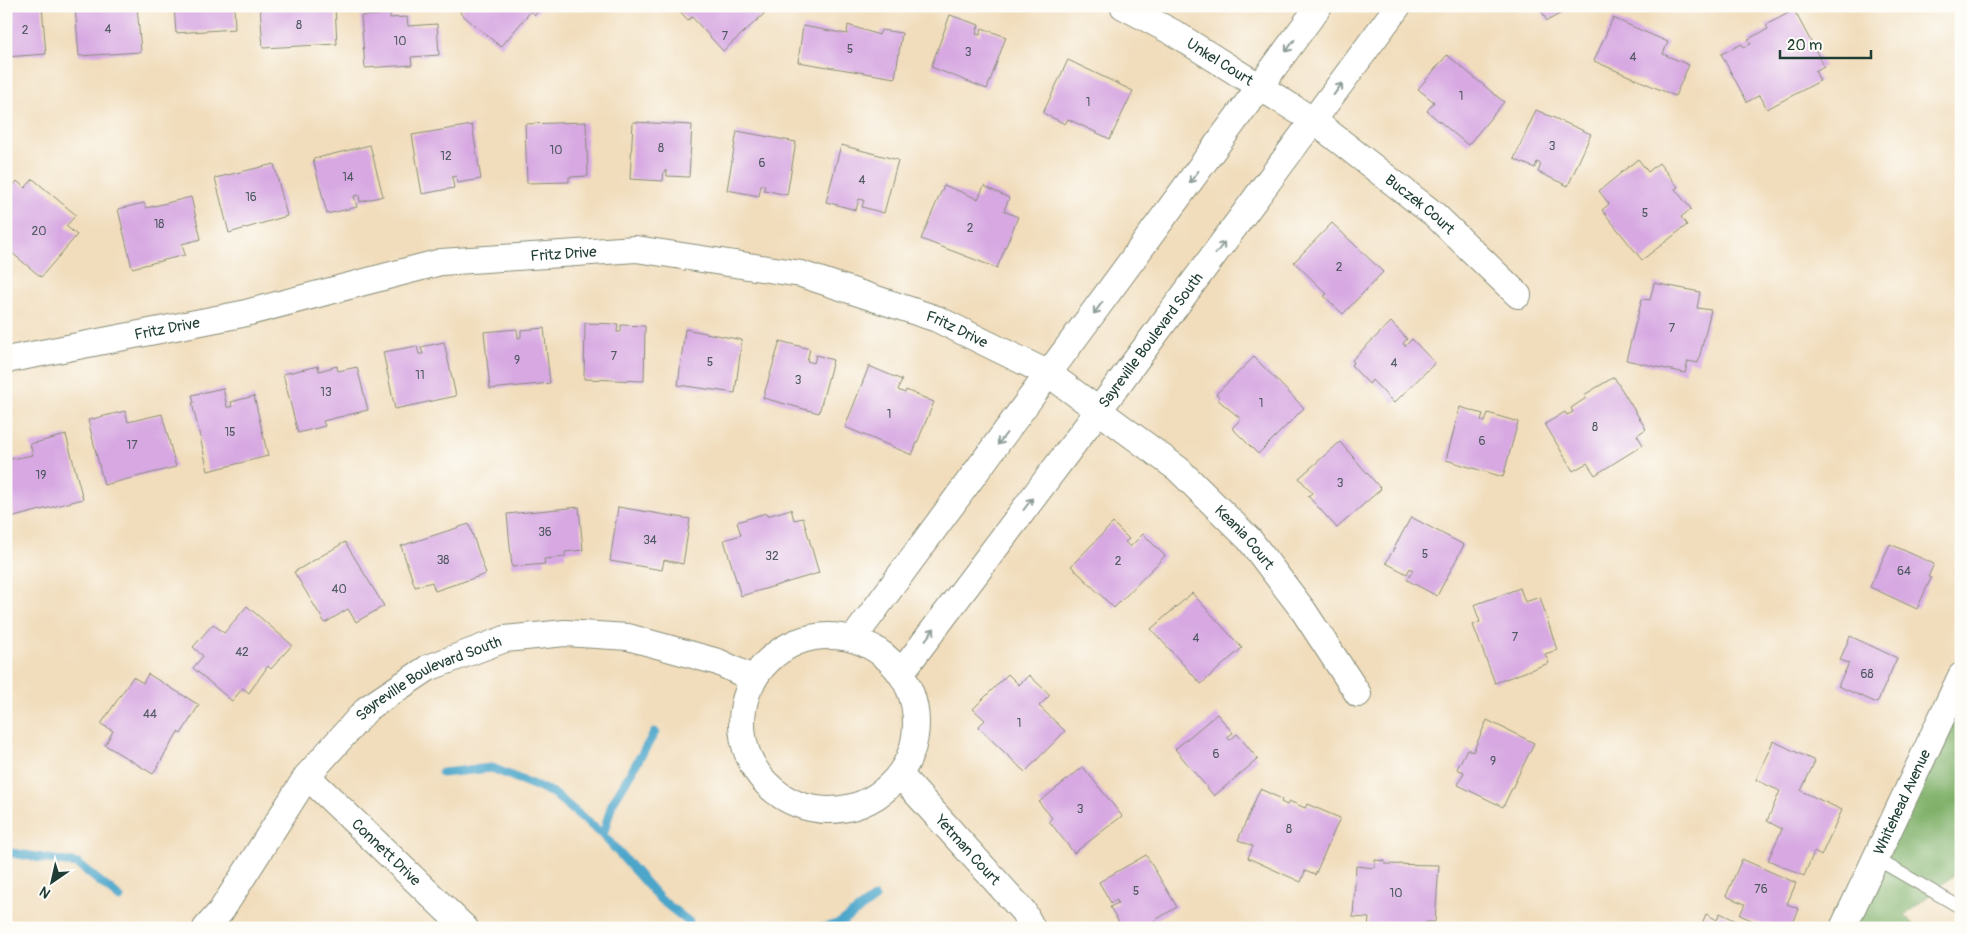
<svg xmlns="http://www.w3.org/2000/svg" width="1967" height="934" viewBox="0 0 1967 934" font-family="Pangolin,sans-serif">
<rect width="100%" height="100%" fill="#fdfcf7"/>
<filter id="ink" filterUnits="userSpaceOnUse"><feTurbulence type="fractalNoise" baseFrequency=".02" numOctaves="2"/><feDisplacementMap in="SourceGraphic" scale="10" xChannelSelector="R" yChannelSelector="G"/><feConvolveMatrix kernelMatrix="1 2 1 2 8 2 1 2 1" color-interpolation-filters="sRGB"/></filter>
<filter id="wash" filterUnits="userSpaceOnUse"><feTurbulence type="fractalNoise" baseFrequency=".0096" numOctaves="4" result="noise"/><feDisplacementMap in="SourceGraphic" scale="20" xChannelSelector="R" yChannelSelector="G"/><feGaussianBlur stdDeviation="1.12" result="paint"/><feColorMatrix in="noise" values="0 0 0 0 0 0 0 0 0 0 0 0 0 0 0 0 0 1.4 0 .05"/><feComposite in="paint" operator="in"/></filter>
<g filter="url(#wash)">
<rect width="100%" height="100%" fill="#f1ddbc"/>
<path fill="#80b16b" stroke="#507750" d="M1961,676V869L1905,915L1916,928H1843Z"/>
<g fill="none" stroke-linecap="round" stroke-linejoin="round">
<path stroke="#4ca6ca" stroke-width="9" d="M655,732L612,804L603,835L660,899L689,922L691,928
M442,773L492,768L553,793L603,835
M6,852L78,864L120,898
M823,928L840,923L875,898"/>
</g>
<g id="blocks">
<path fill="#d7a8e2" d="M6,6H42L46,54L6,57Z
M75,6H137L141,52L79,56Z
M174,6H234L235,29L176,33Z
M260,6H335L337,44L263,48Z
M465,6H542L535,15L531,11L501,47L460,13Z
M675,6H757L764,14L723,51L692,17L688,20Z
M1539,6H1574L1547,21Z
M1794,10L1824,66L1815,71L1820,81L1767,109L1760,95L1747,102L1721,54L1742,44L1744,47L1751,44L1748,39L1768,29L1766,25Z
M390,14V18L407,17L408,26L437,24L439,55L411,57L412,65L365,68L361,16Z
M950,15L979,25L976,34L980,35L982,28L1006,37L987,89L931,67Z
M1613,18L1668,42L1663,54L1689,65L1675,96L1594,61Z
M848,25L879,35L881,30L902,33L895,78L798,62L803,26L847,34Z
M1447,55L1504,102L1468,145L1427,111L1434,102L1418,89Z
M1068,60L1133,91L1110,139L1068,119L1065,124L1043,113Z
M1536,110L1591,134L1568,186L1538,172L1541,164L1537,162L1535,168L1514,159Z
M586,122L588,176L569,177V182L527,183L525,124Z
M633,122L692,125L689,177L667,176V171H664L663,181L630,179Z
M472,125L481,179L457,183L456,176L452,177L454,188L422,194L412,135Z
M737,131L796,142L787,195L764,190L765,185H761L759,196L727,190Z
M370,145L383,196L360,202L359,195L354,196L357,207L327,214L313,159Z
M841,145L898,160L884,213L862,207L864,200L859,199L856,210L826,202Z
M1638,159L1648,172L1659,163L1678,187L1675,189L1691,209L1681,217L1687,225L1642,260L1602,210L1609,204L1599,191Z
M274,164L287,216L229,233L215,178Z
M33,179L76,215L66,226L77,235L41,277L6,248V194L17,181L25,188Z
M944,185L978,199L984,186L1009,198L1004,211L1018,217L997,268L921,239Z
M191,197L201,239L182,244L185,255L132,268L118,209L144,203L146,208Z
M1332,223L1383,272L1343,314L1324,296L1327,294L1294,262Z
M1654,283L1700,292L1697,308L1711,310L1698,363L1688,361L1685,373L1626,360L1642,299L1650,300Z
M1391,322L1407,339L1403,344L1405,346L1412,339L1435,363L1394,403L1372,380L1369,384L1351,365L1354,362L1352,360Z
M585,323L618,324L617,332H621V325L645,326L644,381L584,379Z
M544,328L550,383L490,389L484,332L517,329L518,338L521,337V330Z
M685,329L742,340L735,393L678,385Z
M780,341L810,349L807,361L814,363L816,355L833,360L819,413L763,398Z
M444,342L456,396L395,409L383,352L417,346L419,354H423L421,347Z
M1254,357L1304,408L1258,454L1232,428L1241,419L1217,399L1220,397L1216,394Z
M318,366L319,371L337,366L338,371L357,367L368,410L323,421L325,426L298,433L283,374Z
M869,366L902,380L898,390L905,393L906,390L934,402L912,455L845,427Z
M1614,377L1646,429L1637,435L1643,445L1595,475L1587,463L1573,471L1545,424L1565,412L1567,415L1573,412L1571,408L1586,398L1584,395Z
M223,388L227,407H232L231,402L254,396L268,456L208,471L192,403H194L192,395Z
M1460,407L1483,414L1481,420L1485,422L1488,413L1518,422L1503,477L1446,460Z
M125,411L128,422L162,414L176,467L104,485L88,420Z
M66,435L83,499L14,517L6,490V460L33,455L30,444Z
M1340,442L1381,489L1337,528L1308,496L1312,493L1299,478Z
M579,507L583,550L565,552V557L544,559L545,564L512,567L507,514Z
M618,507L690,519L683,564L664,560L662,570L610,561Z
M791,509L794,520L803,518L819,573L741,596L724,540L741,535L737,522L766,513L767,516Z
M1411,517L1464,545L1437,596L1407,580L1413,570L1410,568L1407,574L1386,563Z
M1113,523L1129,539L1125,542L1130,547L1143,534L1165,556L1114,608L1071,566Z
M469,524L486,574L435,591L432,582L415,587L401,546Z
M345,542L384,606L356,622L348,609L325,623L294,572Z
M1890,544L1934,564L1928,577L1931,578L1917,609L1870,587Z
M1520,588L1525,602L1540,597L1557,650L1545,654L1549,663L1495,683L1473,625L1480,622L1474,605Z
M1192,593L1242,648L1201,684L1151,629Z
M247,606L292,645L271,669L268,666L249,693L243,688L232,701L193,668L203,656L193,647L213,624L224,633Z
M1850,636L1897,658L1877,703L1838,686L1849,663L1840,660Z
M148,674L199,705L181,734L178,732L153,774L105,745L113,731L101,724L133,677L143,683Z
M1008,674L1019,685L1029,675L1050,695L1039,706L1065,731L1025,772L978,727L985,720L973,709Z
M1217,714L1233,733L1227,737L1230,740L1237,734L1258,759L1214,796L1175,749Z
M1487,720L1534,743L1503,807L1458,785L1464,772L1457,769L1467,749L1473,752Z
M1773,741L1815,761L1801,791L1842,810L1821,856L1814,852L1804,876L1768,860L1782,829L1767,821L1780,791L1756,780Z
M1083,767L1122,816L1074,853L1049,821L1052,818L1039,802Z
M1260,789L1282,799L1281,802L1287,805L1289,801L1305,808L1307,804L1340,818L1315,875L1305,871L1301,882L1248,858L1253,846L1238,840Z
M1146,855L1177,907L1142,928H1122L1110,907L1118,903L1117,900L1111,903L1099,882Z
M1742,859L1796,883L1787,904L1799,909L1791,928H1769L1740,915L1745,904L1726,896Z
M1375,860L1385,861V864L1439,865L1435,922H1426L1425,928H1368L1369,918L1353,917L1356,866L1375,868Z
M1720,913L1751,928H1700L1706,914L1717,920Z"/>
</g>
</g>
<g filter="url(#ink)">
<use href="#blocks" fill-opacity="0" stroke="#888d78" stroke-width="1"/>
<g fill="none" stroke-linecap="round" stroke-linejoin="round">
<g stroke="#888d78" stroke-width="14">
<path id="lane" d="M1875,858L1958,906"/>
</g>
<g stroke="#888d78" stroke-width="28">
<g id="street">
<path id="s1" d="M1123,6L1174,33L1314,121L1435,215L1518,295"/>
<path id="s2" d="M6,360L242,314L441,262L636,249L801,274L937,319L1049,374L1178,469L1249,539L1303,610L1358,694"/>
<circle cx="829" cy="723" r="87"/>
<path d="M853,639L1319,6"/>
<path id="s3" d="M901,673L1099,410L1398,6"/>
<path id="s4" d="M900,775L1023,911L1032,928"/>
<path id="s5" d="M307,776L465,928"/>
<path id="s6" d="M206,928L221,911L307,776L368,708L428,668L505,639L565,633L628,637L718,662L754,679"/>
<path id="s7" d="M1843,928L1961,676"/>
</g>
</g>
<use href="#lane" stroke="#fff" stroke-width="12"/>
<use href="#street" stroke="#fff" stroke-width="26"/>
</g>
<defs><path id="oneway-shaft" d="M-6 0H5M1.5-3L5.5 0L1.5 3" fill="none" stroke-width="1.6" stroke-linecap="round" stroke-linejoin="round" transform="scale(1.25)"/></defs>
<g stroke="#8f9e9a">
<use href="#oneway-shaft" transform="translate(1290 46) rotate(126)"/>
<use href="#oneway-shaft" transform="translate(1338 89) rotate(-54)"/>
<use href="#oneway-shaft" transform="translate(1194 177) rotate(126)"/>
<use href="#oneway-shaft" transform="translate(1220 248) rotate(-53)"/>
<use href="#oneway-shaft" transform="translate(1098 308) rotate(126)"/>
<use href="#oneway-shaft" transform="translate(1002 439) rotate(127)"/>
<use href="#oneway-shaft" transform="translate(1028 504) rotate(-53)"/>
<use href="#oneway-shaft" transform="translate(930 634) rotate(-53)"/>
</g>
</g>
<g text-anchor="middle" stroke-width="4" stroke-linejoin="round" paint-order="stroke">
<g font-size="12" fill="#4d5860">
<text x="299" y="29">8</text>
<text x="108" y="33">4</text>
<text x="25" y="34">2</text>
<text x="725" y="40">7</text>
<text x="400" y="45">10</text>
<text x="850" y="53">5</text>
<text x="968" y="56">3</text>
<text x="1633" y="61">4</text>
<text x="1461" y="100">1</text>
<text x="1088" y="106">1</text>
<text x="1552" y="150">3</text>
<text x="661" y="152">8</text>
<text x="556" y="154">10</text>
<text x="446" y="160">12</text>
<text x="762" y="167">6</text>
<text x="348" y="181">14</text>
<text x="862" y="184">4</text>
<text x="251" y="201">16</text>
<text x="1645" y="217">5</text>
<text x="159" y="228">18</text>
<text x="970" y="232">2</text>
<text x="39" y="235">20</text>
<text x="1339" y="271">2</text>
<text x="1672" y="332">7</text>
<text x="614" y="360">7</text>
<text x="517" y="364">9</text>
<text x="710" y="366">5</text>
<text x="1394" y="367">4</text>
<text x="420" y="379">11</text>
<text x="798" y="384">3</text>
<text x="326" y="396">13</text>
<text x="1261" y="407">1</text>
<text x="889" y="418">1</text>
<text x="1595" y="431">8</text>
<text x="230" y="436">15</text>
<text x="1482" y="445">6</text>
<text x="132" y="449">17</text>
<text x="41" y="479">19</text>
<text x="1340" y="487">3</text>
<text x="545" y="536">36</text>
<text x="650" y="544">34</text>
<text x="1425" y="558">5</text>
<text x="772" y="560">32</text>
<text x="443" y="564">38</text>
<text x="1118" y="565">2</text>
<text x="1904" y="575">64</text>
<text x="339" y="593">40</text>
<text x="1515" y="641">7</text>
<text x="1196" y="642">4</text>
<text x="242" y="656">42</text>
<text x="1867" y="678">68</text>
<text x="150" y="718">44</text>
<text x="1019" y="727">1</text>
<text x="1216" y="758">6</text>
<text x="1493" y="765">9</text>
<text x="1080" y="813">3</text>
<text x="1289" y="833">8</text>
<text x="1761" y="893">76</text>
<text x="1136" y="895">5</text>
<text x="1396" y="897">10</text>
</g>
<g font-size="15" fill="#1f3d34" stroke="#fdfcf7">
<text dy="5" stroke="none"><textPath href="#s1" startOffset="112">Unkel Court</textPath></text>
<text dy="5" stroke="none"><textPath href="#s1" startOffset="358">Buczek Court</textPath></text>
<text dy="5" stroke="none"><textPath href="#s2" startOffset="569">Fritz Drive</textPath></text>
<text dy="5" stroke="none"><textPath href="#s2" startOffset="164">Fritz Drive</textPath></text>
<text dy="5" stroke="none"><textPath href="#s2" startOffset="974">Fritz Drive</textPath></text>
<text dy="5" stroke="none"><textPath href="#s3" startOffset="416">Sayreville Boulevard South</textPath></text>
<text dy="5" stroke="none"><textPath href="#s2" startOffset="1332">Keania Court</textPath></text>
<text dy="5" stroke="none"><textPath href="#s6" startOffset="342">Sayreville Boulevard South</textPath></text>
<text dy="5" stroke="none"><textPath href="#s7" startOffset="139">Whitehead Avenue</textPath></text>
<text dy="5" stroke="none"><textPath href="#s4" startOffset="101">Yetman Court</textPath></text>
<text dy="5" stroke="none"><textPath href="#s5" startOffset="110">Connett Drive</textPath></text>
</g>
</g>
<rect width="1967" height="934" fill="none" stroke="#fdfcf7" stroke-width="25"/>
<g transform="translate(52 882) rotate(214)" stroke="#fdfcf7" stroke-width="4" paint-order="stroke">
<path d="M0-4L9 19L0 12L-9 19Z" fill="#1f3d34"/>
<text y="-8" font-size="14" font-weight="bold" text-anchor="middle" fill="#1f3d34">N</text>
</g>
<path d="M1780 50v8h91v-8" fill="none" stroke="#1f3d34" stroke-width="2.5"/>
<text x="1787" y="50" font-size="15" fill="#1f3d34" stroke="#fdfcf7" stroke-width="4" paint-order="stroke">20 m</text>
</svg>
